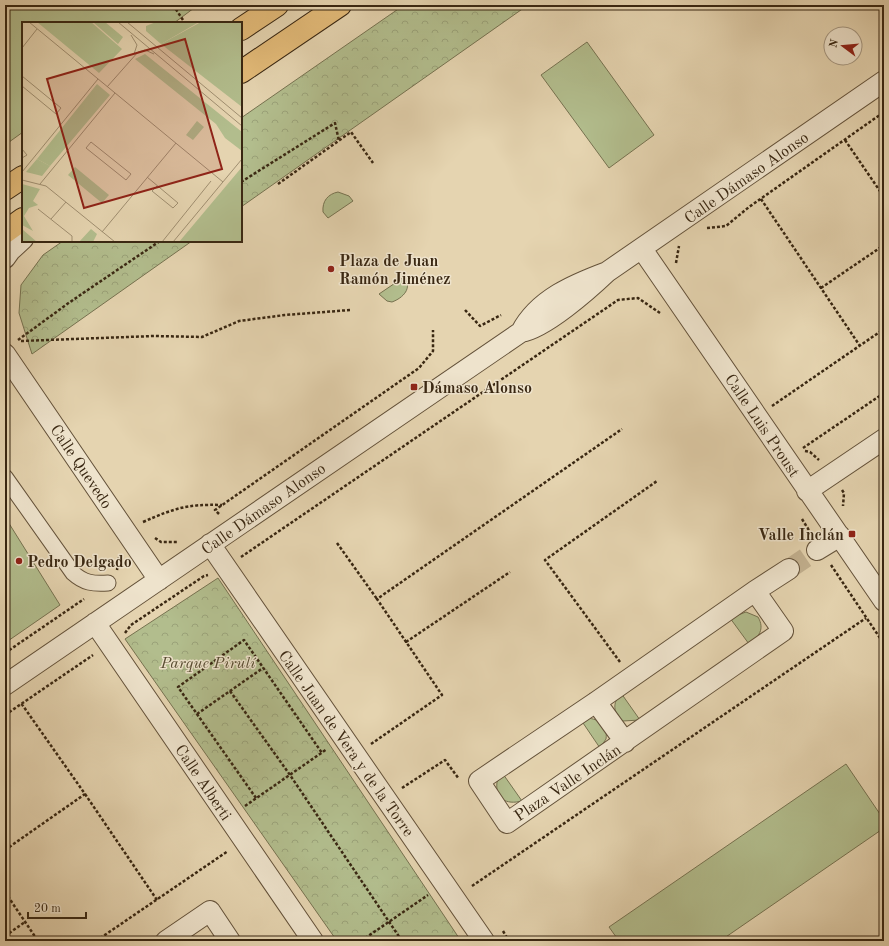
<svg xmlns="http://www.w3.org/2000/svg" width="889" height="946" viewBox="0 0 889 946" font-family="'Old Standard TT',serif">
<defs>
<pattern id="forest-crowns" width="20" height="18" patternUnits="userSpaceOnUse"><rect width="20" height="18" fill="#b2bd8d"/><path d="M2 6a3 3 0 1 1 6 0M12 15a3 3 0 1 1 6 0" fill="none" stroke="#9aa279"/></pattern>
</defs>
<rect width="100%" height="100%" fill="#e5d4b0"/>
<filter id="stains"><feTurbulence type="fractalNoise" baseFrequency=".005" numOctaves="4"/><feColorMatrix values="0 0 0 0 .2 0 0 0 0 .09 0 0 0 0 .02 0 0 0 .5 -.17"/></filter>
<radialGradient id="worn" r=".72"><stop offset=".6" stop-color="#630" stop-opacity="0"/><stop offset="1" stop-color="#630" stop-opacity=".3"/></radialGradient>
<path fill="#b2bd8d" stroke="#767250" d="M5,5H198L174,23H23V132L5,145Z
M587,42L654,135L609,168L541,75Z
M338,192L349,196L353,201L328,218L323,212C322,201 328,194 338,192Z
M404,277C413,288 403,298 392,302L387,301L379,294Z
M5,517L60,605L5,643Z
M746,612L758,617C765,629 759,637 749,644L730,618Z
M621,693L640,720L623,721C613,713 612,703 621,693Z
M587,718C600,719 608,726 606,739L600,748L581,720Z
M846,764L884,820V828L720,941H619L609,927Z
M503,774L522,801C506,805 495,799 497,782Z"/>
<path fill="url(#forest-crowns)" stroke="#767250" d="M404,5H528L241,207V118Z
M63,241H192L32,354L19,313L21,285L43,255Z
M218,578L461,941H337L125,639Z"/>
<g fill="none" stroke-linecap="round" stroke-linejoin="round">
<path stroke="#c3b190" stroke-width="20" stroke-dasharray="20 10" stroke-linecap="butt" d="M789,569L817,550"/>
<g stroke="#64523a" stroke-width="17">
<path id="pedestrian" d="M5,477L73,573C84,583 93,584 108,583"/>
</g>
<g stroke="#64523a" stroke-width="22">
<path id="minor" d="M642,249L884,601
M5,258L10,251L23,239
M521,332C545,328 588,290 607,272L884,81
M5,354L159,580
M807,491L884,439
M210,544L484,941
M817,550L840,536
M755,591L783,631L507,823L479,781L596,702Z
M755,591L789,569
M95,623L313,941
M5,685L521,332C538,299 575,284 607,272
M596,702L625,742
M166,941L210,911L230,941"/>
</g>
<g stroke="#392712" stroke-width="24">
<path id="primary" d="M241,29L277,5
M241,72L340,5
M5,189L23,177
M5,232L23,219"/>
</g>
<path stroke="#392712" stroke-width="2.5" stroke-dasharray="3 2" stroke-linecap="butt" d="M173,5L185,23
M845,140L884,197
M241,182L335,123L339,141
M278,184L351,132L373,163
M761,199L860,346
M707,228L726,226L749,207L884,112
M676,263L679,246
M821,288L884,245
M465,310L480,326L501,315
M18,340L70,302L160,241
M21,341L154,336L202,337L239,321L285,315L350,310
M772,406L884,329
M803,448L884,393
M805,451L810,452L819,460
M842,490L844,493L843,506
M219,514L215,510L419,368L433,351V330
M802,519L810,532
M143,522C175,508 187,504 222,505
M155,538L161,542H177
M337,543L377,599
M241,557L618,300L638,298L660,313
M831,565L884,644
M117,570L119,557
M125,633L131,625L204,576L208,575
M406,642L510,572
M5,653L84,599
M620,662L545,560L657,481
M230,691L290,775L402,941
M197,714L263,668
M5,715L93,655
M371,744L442,695L377,599L622,429
M402,788L445,760L459,779
M85,794L157,900
M256,798L178,687L244,640L322,753
M245,806L327,749
M5,850L85,794L21,703
M472,886L866,618
M5,892L38,941
M503,931L509,941
M5,936L25,922
M96,941L228,851
M361,941L428,895"/>
<use href="#pedestrian" stroke="#eee3cc" stroke-width="15"/>
<use href="#minor" stroke="#eee3cc" stroke-width="20"/>
<use href="#primary" stroke="#e2ba78" stroke-width="22"/>
</g>
<g fill="#8f2418" stroke="#eee3cc" stroke-width="1.5">
<circle cx="331" cy="269" r="4"/>
<rect x="410" y="383" width="8" height="8" rx="2"/>
<rect x="848" y="530" width="8" height="8" rx="2"/>
<circle cx="19" cy="561" r="4"/>
</g>
<g text-anchor="middle" stroke-width="3" stroke-linejoin="round" paint-order="stroke">
<g font-size="16" fill="#392712" stroke="#eee3cc">
<text transform="translate(746 177) rotate(-35)" y="6">Calle Dámaso Alonso</text>
<text transform="translate(763 425) rotate(56)" y="6">Calle Luis Proust</text>
<text transform="translate(82 466) rotate(56)" y="6">Calle Quevedo</text>
<text transform="translate(263 508) rotate(-35)" y="6">Calle Dámaso Alonso</text>
<text transform="translate(347 743) rotate(55)" y="6">Calle Juan de Vera y de la Torre</text>
<text transform="translate(204 782) rotate(56)" y="6">Calle Alberti</text>
<text transform="translate(567 782) rotate(-34)" y="6">Plaza Valle Inclán</text>
</g>
<g font-size="16" font-weight="bold" fill="#392712" stroke="#eee3cc" text-anchor="start">
<text x="339" y="266">Plaza de Juan<tspan x="339" dy="18">Ramón Jiménez</tspan></text>
<text x="422" y="393">Dámaso Alonso</text>
<text x="844" y="540" text-anchor="end">Valle Inclán</text>
<text x="27" y="567">Pedro Delgado</text>
</g>
<g font-size="16" font-style="italic" fill="#574c31" stroke="#eee3cc">
<text x="208" y="668">Parque Pirulí</text>
</g>
</g>
<g transform="translate(22 22)">
<rect width="220" height="220" fill="#e5d4b0"/>
<path d="M15,0H69L100,27L77,51ZM71,0H83L101,15L96,22ZM179,0H220V85L139,22ZM175,99L182,105L171,118L164,113ZM15,137L28,144L20,154L4,150ZM53,145L87,173L80,181L46,153ZM220,145V220H157ZM0,207L15,220H0ZM69,207L75,212L71,220H57Z" fill="#b2bd8d"/>
<path d="M134,0H177L139,22L124,9V4ZM123,32L220,110V129L203,116L194,102L113,37ZM75,62L88,73L28,144L15,137ZM0,162L18,167L11,179L16,183L7,186L2,194L11,209L0,203Z" fill="#b2bd8d"/>
<path fill="none" stroke="#a08f71" stroke-width="1" d="M7,0L201,160M96,0L220,104M105,0L220,96M109,13L115,23L112,32M0,26L15,7M0,54L39,86L34,92L0,64M85,65L116,30L123,28L132,32M69,120L109,152L104,158L64,126ZM0,127L5,133L0,136M0,150L76,57M125,155L156,181L151,186L130,169L135,164M0,158L24,164L93,220M18,162L93,71M16,187L50,214V220M29,197L44,180M80,210L154,121M140,220L189,159M151,220L220,137"/>
<path fill="#8f2418" fill-opacity="0.15" stroke="#8f2418" stroke-width="2" d="M163,17L200,147L62,186L25,57Z"/>
<rect width="220" height="220" fill="none" stroke="#392712" stroke-width="2"/>
</g>
<rect width="889" height="946" fill="none" stroke="#e5d4b0" stroke-width="20"/>
<rect x="6" y="6" width="877" height="934" fill="none" stroke="#392712" stroke-width="2"/>
<rect x="10" y="10" width="869" height="926" fill="none" stroke="#392712"/>
<g transform="translate(843 46) rotate(286)"><circle r="19" fill="#eee3cc" stroke="#a69882"/>
<path d="M0-3L7 15L0 10L-7 15Z" fill="#8f2418"/>
<text y="-6" font-size="11" font-weight="bold" text-anchor="middle" fill="#392712">N</text>
</g>
<path d="M28 912v6h58v-6" fill="none" stroke="#392712" stroke-width="2"/>
<text x="34" y="912" font-size="12" fill="#392712" stroke="#eee3cc" stroke-width="3" paint-order="stroke">20 m</text>
<rect width="100%" height="100%" filter="url(#stains)"/>
<rect width="100%" height="100%" fill="url(#worn)"/>
</svg>
